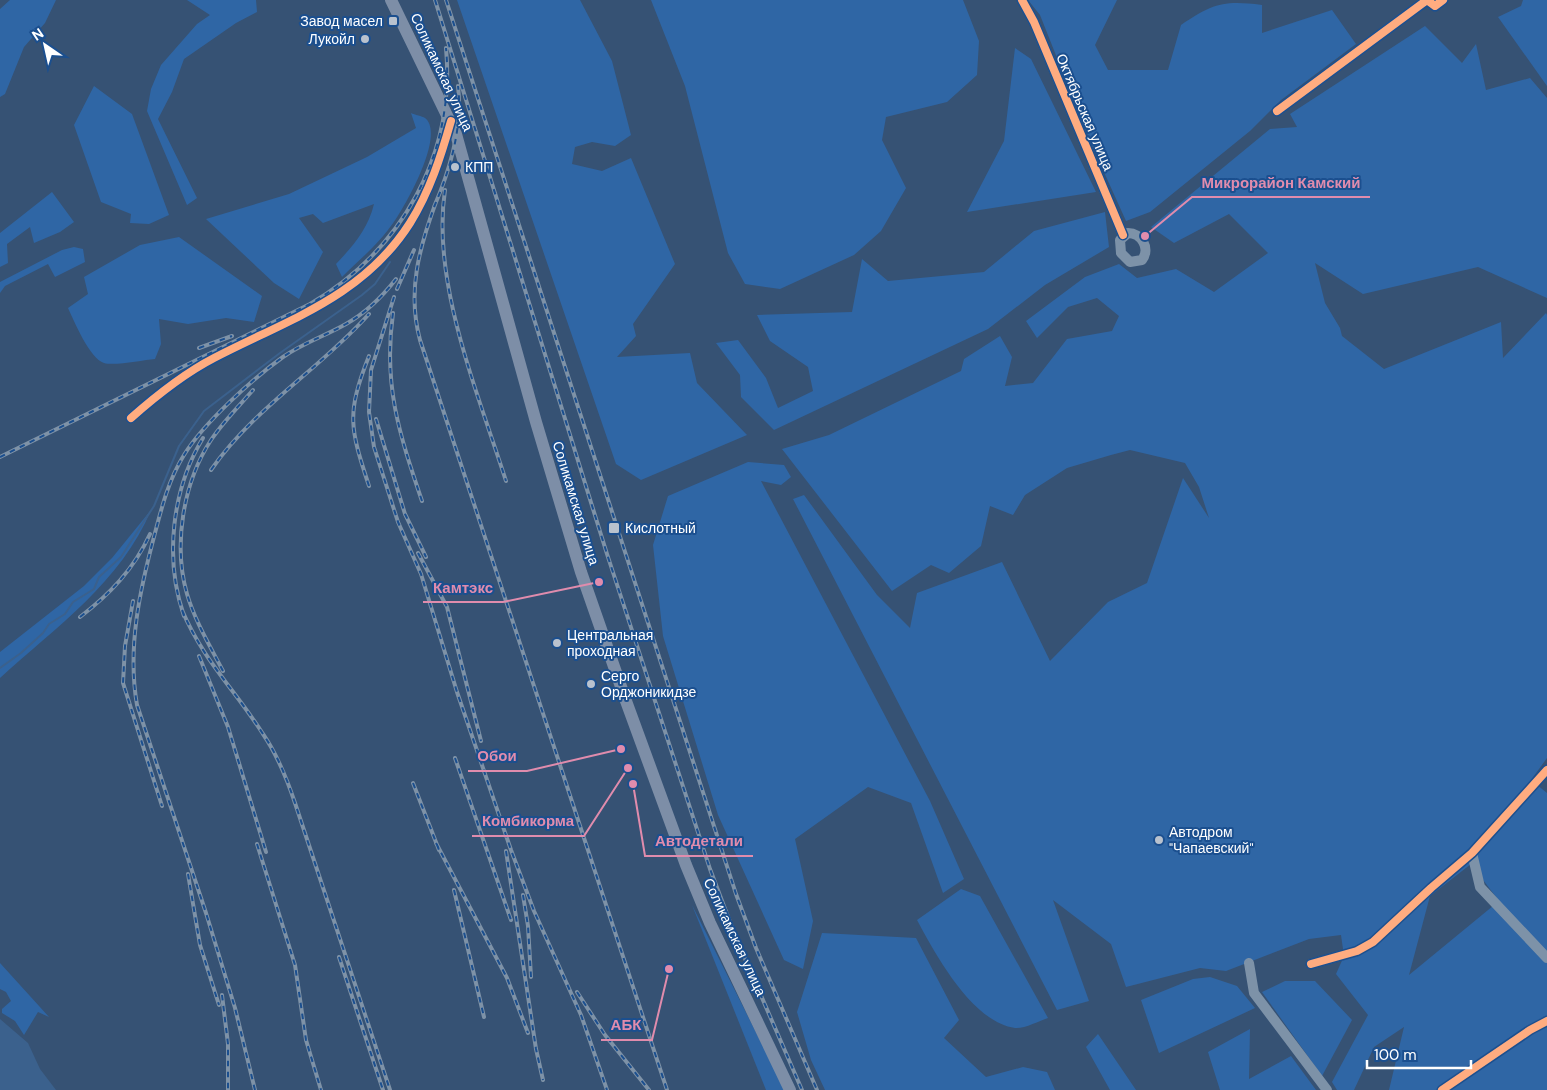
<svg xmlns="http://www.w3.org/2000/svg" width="1547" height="1090" viewBox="0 0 1547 1090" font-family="'DM Sans',sans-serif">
<rect width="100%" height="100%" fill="#365274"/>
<path fill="#2f66a5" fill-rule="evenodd" d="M10,0H56L45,23L24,47L5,94L0,97V9Z
M187,0H256L257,12L236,23L184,59L172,92L158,119L197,198L187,205L147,111L151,89L161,65L197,24L210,15Z
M457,0H580L612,61L631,135L615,146L592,142L575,147L572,164L602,171L631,158L675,264L633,324L636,336L617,357L690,353L697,383L747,435L641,480L616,464Z
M651,0H963L979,41L977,75L947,102L886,117L882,140L906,188L881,231L854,255L780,289L745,284L728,253L685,86Z
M1028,0H1117L1095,45L1108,70H1168L1181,25C1213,4 1222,0 1262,5V33L1332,10L1356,44L1281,100L1250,131L1150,212L1126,221L1090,141L1040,15Z
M1523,0H1547V86L1498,17L1521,6Z
M1425,26L1462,63L1476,44L1486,90L1530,78L1547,98V298L1478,267L1363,294L1315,263L1325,303L1340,328L1342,336L1384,369L1501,322L1503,358L1546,313L1547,315V758L1531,780L1547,793V1090H1389L1404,1027L1374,1047L1354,1090H1337L1332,1082L1368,1015L1336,974L1344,956L1341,935L1309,939L1226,971L1200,968L1126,987L1111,944L1053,900L1089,1001L1057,1010L793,499L804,495L877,595L910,628L917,593L1002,562L1050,661L1108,602L1147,583L1183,478L1209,518L1199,487L1185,463L1130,450L1111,455L1067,468L1025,495L1013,515L990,506L981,546L949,573L931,565L892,591L782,449L829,435L961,371L964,359L1000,336L1012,357L1005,386L1033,383L1067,339L1112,331L1119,316L1097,298L1068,307L1037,338L1026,321L1085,277L1119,264L1137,278L1176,269L1214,292L1268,253L1229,214L1174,243L1151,227L1270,129L1297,127L1290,114ZM1471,864L1499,901L1409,975L1430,896Z
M1015,48L1031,59L1096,192L967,212L1004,141Z
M94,86L132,114L169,215L149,224L130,223L131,214L101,202L74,125Z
M411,113C415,115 422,116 425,118C447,135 401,215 388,230C375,247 357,262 342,277L336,264C353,246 368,229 374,204L323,223L313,214L299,218L323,252L299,299L274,283L206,219L289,194L367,157L416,128Z
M52,192L74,222L60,232L34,243L30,227L7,244L8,263L0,267V233Z
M1105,212L1109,247L1045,285L988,329L774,430L741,397L740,375L716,343L738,340L766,378L778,408L813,391L808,367L770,341L757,315L852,312L862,259L888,281L984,272L1034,231Z
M179,237L262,296L254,322L226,318L188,324L159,319L161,344L155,359C143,360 115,366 104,363C90,359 74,321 68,308L88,294L84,277L140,245Z
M74,247L83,249L85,262L55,277L48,264L5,286L0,293V282L62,250Z
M748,462L784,465L791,477L781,485L761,481L930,801L964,879L943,893L911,803L868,787L795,839L813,921L803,969L784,960L718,815L663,636L653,545L668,496Z
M151,510C121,582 56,627 0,678V652L84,586L112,558Z
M961,889L980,896L1048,1018C1039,1021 1024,1029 1015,1028C972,1022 936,955 917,920Z
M692,905L785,1090H766Z
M822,933L916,938L959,1020L944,1038L986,1077L1023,1067L1047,1072L1055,1090H825L811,1060L797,1012Z
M0,963L49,1017L38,1012L24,1035L15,1021L2,1013V1009L11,1001L6,992L0,989Z
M1210,977L1237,986L1255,1008L1159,1053L1141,1000L1193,979Z
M1285,981H1315L1352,1020L1322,1076L1262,992Z
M1250,1029L1249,1079L1291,1056L1316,1090H1220L1208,1052Z
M1098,1034L1136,1090H1110L1086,1047Z"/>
<path fill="#3b618d" d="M0,1019L28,1043L40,1069L56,1090H0Z"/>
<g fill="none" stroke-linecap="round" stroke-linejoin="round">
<path stroke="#3b618d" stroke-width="2" d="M0,668L21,653L43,633L49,624L65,614L73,602L94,589L99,577L121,557L154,506L179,446L204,411L280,353L362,295L375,284L390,262"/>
<path stroke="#7d92a8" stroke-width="10" d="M1022,0L1034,22L1123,235
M1277,111L1427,0L1435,6L1443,0
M1128,233C1141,233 1151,248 1142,260L1130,262L1121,253L1120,240Z
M131,418C157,395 183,374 214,358C287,320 363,297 410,223C430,191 441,156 451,121
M1472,853L1480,887L1547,958
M1249,963L1254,993L1327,1090
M1311,964L1357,951L1373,942L1431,888L1472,853L1547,770
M1442,1090L1530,1030L1547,1021"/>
<path stroke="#7d8ea7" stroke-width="12" d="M391,0L456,134L536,422L581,572L626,701L686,865L710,923L790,1090"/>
<g stroke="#7e92a7" stroke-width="4">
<path id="rail" d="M435,0L607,554L710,869L736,938L802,1090
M446,0L736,894L756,948L817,1090
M445,190C431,282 478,393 506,481
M436,202C419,248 407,292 420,340L667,1090
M434,207C450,170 463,127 458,86
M397,289L414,250
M394,297L371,370L369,412L374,447L398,522L421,574L457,692L511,850L534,911L581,1015L607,1090
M393,313C383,385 399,433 422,501
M199,348L232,336
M376,419L405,514L426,557
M0,457L310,304C401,251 456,155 446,48
M211,470C254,408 320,369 369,314
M369,486C350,428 346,414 369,356
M418,553L447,607L481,741
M133,601L125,646L123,683L162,806
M182,610C203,660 235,690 263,734C278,756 287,779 295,803L390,1090
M184,616C164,559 172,489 203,438
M80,617C110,594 134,569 150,534
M199,656L228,727L266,852
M223,671C210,646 195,621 187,594C173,545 183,483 211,440C223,422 239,406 253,390
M455,758L511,920
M413,783L439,850
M436,843L507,978L528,1033
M257,844L295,965L306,1040L321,1090
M506,851L536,1049L543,1080
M188,874L200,945L219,1005
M454,890L484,1017
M523,895L528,926L531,977
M339,957L383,1090
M577,992L605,1035L649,1090
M222,995L228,1044V1090
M255,1090L235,1008L206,913L137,705C127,647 140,589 155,533C162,506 169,479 184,455C203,424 252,379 283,357C303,343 325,336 346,324C367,312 382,297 396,279"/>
</g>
<use href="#rail" stroke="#1b4f8f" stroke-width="2" stroke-dasharray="5.5" stroke-linecap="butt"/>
<g stroke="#1b4f8f" stroke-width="11">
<path id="cycleway" d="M1022,0L1034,22L1123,235
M1277,111L1427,0L1435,6L1443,0
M131,418C157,395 183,374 214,358C287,320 363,297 410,223C430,191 441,156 451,121
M1311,964L1357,951L1373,942L1431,888L1472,853L1547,770
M1442,1090L1530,1030L1547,1021"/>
</g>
<use href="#cycleway" stroke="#ffac80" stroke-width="8"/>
</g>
<g fill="#b9c2ce" stroke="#1b4f8f" stroke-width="2">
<rect x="388" y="16" width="10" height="10" rx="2.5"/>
<circle cx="365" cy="39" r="5"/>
<circle cx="455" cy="167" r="5"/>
<rect x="608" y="522" width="12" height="12" rx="2.5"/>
<circle cx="557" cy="643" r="5"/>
<circle cx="591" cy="684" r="5"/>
<circle cx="1159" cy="840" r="5"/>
</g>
<g text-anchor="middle" stroke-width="4" stroke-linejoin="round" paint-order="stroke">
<g font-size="14" fill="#fff" stroke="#1b4f8f" text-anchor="start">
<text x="383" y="26" text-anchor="end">Завод масел</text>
<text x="355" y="44" text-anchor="end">Лукойл</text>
<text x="465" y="172">КПП</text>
<text x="625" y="533">Кислотный</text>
<text x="567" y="640">Центральная<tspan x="567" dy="16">проходная</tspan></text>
<text x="601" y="681">Серго<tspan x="601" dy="16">Орджоникидзе</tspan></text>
<text x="1169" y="837">Автодром<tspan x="1169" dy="16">"Чапаевский"</tspan></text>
</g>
<g font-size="14" fill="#fff" stroke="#1b4f8f">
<text transform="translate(442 72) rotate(65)" y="5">Соликамская улица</text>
<text transform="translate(1085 112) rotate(67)" y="5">Октябрьская улица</text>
<text transform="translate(576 503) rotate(73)" y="5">Соликамская улица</text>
<text transform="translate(735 937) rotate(65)" y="5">Соликамская улица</text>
</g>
</g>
<path fill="none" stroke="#e08cad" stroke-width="2" d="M1145 236L1192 197H1370M599 582L503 602H423M621 749L527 771H468M628 768L584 836H472M633 784L645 856H753M669 969L652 1040H601"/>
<g fill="#e08cad" stroke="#1b4f8f" stroke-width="2">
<circle cx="1145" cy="236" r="5"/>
<circle cx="599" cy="582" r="5"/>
<circle cx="621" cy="749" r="5"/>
<circle cx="628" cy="768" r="5"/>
<circle cx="633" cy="784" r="5"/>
<circle cx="669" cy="969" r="5"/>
</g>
<g font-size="15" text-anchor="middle" font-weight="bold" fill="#e08cad" stroke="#1b4f8f" stroke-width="4" stroke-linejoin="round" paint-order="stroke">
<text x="1281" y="188">Микрорайон Камский</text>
<text x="463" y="593">Камтэкс</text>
<text x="497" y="761">Обои</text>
<text x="528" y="826">Комбикорма</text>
<text x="699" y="846">Автодетали</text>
<text x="626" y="1030">АБК</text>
</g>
<g transform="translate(45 45) rotate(326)" stroke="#1b4f8f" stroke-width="4" paint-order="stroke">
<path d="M0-4L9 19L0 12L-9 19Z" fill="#ffffff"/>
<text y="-8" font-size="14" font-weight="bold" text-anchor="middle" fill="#ffffff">N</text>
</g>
<path d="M1367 1060v8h104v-8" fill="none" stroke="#ffffff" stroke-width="2.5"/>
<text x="1374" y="1060" font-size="15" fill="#ffffff" stroke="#1b4f8f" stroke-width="4" paint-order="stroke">100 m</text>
</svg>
